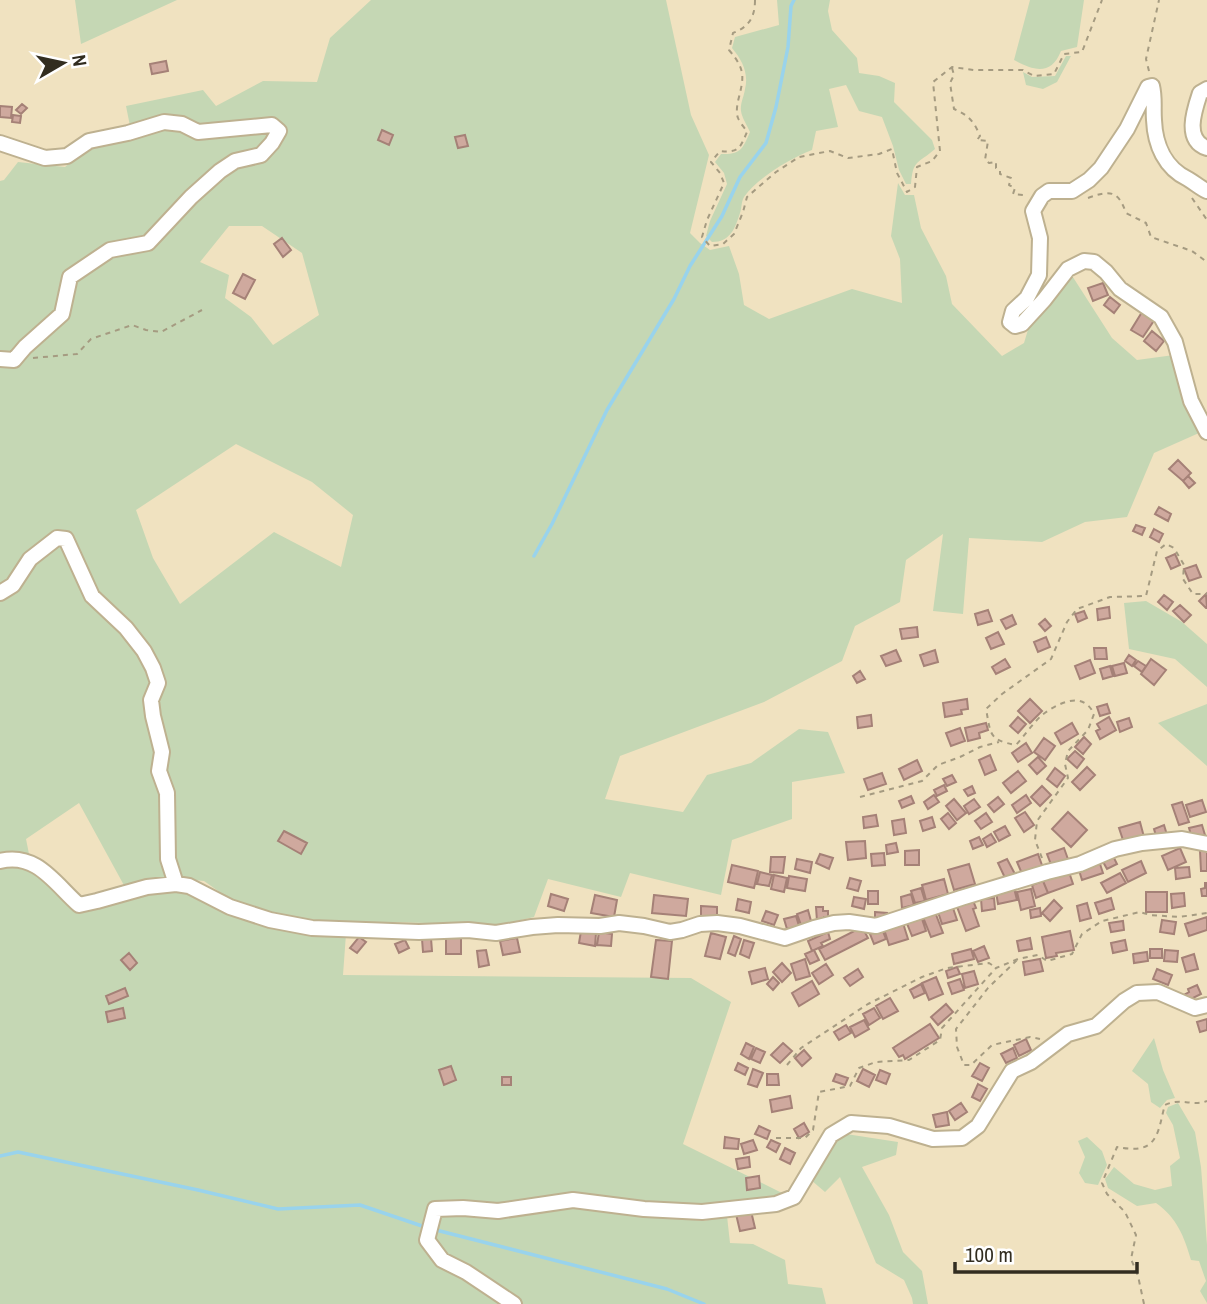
<svg xmlns="http://www.w3.org/2000/svg" width="1207" height="1304" viewBox="0 0 1207 1304" font-family="'Archivo Narrow',sans-serif">
<rect width="100%" height="100%" fill="#f0e2c0"/>
<path fill="#c5d7b4" fill-rule="evenodd" d="M75,0H177L81,44Z
M371,0H666L691,115L709,155L690,233L700,243L710,250L729,246L739,274L744,305L769,319L852,289L902,303L900,259L891,236L898,183L905,195H914L921,228L946,276L952,304L1002,356L1024,343L1033,313L1069,271L1112,338L1137,360L1174,355L1187,403L1199,433L1154,453L1127,517L1085,522L1042,542L969,538L963,614L933,611L943,534L906,560L900,602L855,626L842,661L764,702L620,756L605,799L683,812L707,775L751,763L799,729L828,732L845,773L792,782V819L732,840L721,895L630,873L621,897L548,879L534,917L499,925L390,922L339,923L293,917L238,905L204,881L183,879L174,858L162,767L169,750L155,701L163,684L98,593L67,532L5,586L0,587V364L19,366L76,280L112,256L150,245L223,172L266,158L283,129L244,122L198,123L182,118L130,126L126,106L203,90L216,106L263,81L317,82L330,38ZM229,226H262L302,253L319,315L273,345L251,317L225,298L229,275L200,262ZM236,444L312,482L353,515L341,567L274,532L180,604L153,558L136,510Z
M777,0H830L828,11L832,30L857,58L859,73L879,76L895,83L894,102L932,140L935,149C918,164 913,159 911,184H906L899,170L893,146L882,117L859,111L846,85L829,89L838,127L816,131L812,150C791,158 757,178 744,197C741,202 742,208 740,213C735,229 730,242 712,242L706,236L710,221L727,184L724,173L715,162L721,154C741,155 743,148 750,132C747,125 742,118 741,111C740,103 744,97 745,89C749,73 742,60 732,48L735,37L779,25Z
M1030,0H1084L1077,47L1061,51C1051,76 1034,71 1014,60Z
M1066,56H1071L1057,82L1043,89L1026,85L1023,72L1032,77L1055,76Z
M166,126L275,131L259,153L232,157L145,241L66,276L58,313L10,356L0,355V181L4,180L18,162L65,167L86,150L132,138Z
M63,543L151,672L165,794L171,880L126,889L79,803L26,839L30,859L0,857V596L35,559Z
M1146,601L1182,622L1207,644V687L1175,659L1129,649L1124,603Z
M1207,704V766L1158,723Z
M6,864L33,869L79,908L178,887L230,911L346,934L343,975L691,978L731,1002L683,1144L786,1195L702,1209L598,1201L495,1207L432,1204L420,1245L438,1263L468,1279L504,1304H0V866Z
M1154,1038L1163,1070L1175,1098L1167,1100L1160,1108L1151,1102L1148,1084L1132,1071Z
M1178,1103L1195,1132L1201,1167L1207,1245V1303L1200,1291L1206,1281L1199,1261L1191,1260C1184,1236 1177,1218 1156,1203L1137,1206L1108,1188L1105,1179L1114,1167L1134,1184L1155,1190L1172,1186L1170,1166L1180,1158L1173,1125L1166,1113L1168,1107Z
M846,1134L898,1142L896,1155L862,1167L889,1215L903,1252L922,1271L928,1304H913L912,1298L904,1280L876,1263L840,1177L825,1192L811,1180L834,1143Z
M1087,1137L1102,1151L1107,1165L1098,1185L1085,1183L1079,1173L1085,1157L1078,1141Z
M574,1206L703,1221L727,1216L730,1243L753,1244L785,1260L788,1284L822,1288L826,1304H522L445,1257L431,1239L441,1217L461,1213Z"/>
<g fill="none" stroke-linecap="round" stroke-linejoin="round">
<path stroke="#99d3ec" stroke-width="3.5" d="M534,556L552,524L607,410L674,299L690,266L722,216L740,177L766,143L776,107L788,47L791,6L794,0
M0,1156L18,1152L198,1190L278,1209L360,1205L425,1227
M432,1229L667,1289L704,1304"/>
</g>
<path fill="#cfa99e" stroke="#a58177" stroke-width="2" d="M166,61L168,71L152,74L150,64Z
M22,104L27,108L21,114L16,110Z
M0,106L12,107L11,118L0,117Z
M13,115L21,116L20,123L12,122Z
M382,130L393,135L389,145L378,140Z
M465,135L468,146L458,148L455,137Z
M282,238L291,250L283,257L274,244Z
M243,274L255,280L245,299L233,293Z
M1103,283L1108,295L1093,301L1088,288Z
M1110,297L1120,305L1114,313L1104,305Z
M1142,312L1155,319L1143,337L1131,330Z
M1152,331L1164,341L1156,351L1144,341Z
M1178,460L1191,473L1183,481L1169,469Z
M1188,476L1195,483L1189,488L1183,481Z
M1159,507L1171,514L1168,521L1155,514Z
M1136,525L1145,528L1142,535L1133,531Z
M1154,529L1163,534L1159,542L1150,537Z
M1175,554L1180,565L1171,569L1166,558Z
M1196,565L1201,577L1189,581L1184,569Z
M1206,594L1207,608H1206L1199,601Z
M1164,595L1173,602L1167,610L1158,602Z
M1180,605L1191,615L1184,622L1173,611Z
M1109,607L1110,618L1098,620L1097,609Z
M988,610L992,621L978,625L975,614Z
M1084,611L1087,618L1078,622L1075,614Z
M1012,615L1016,624L1006,629L1001,620Z
M1045,619L1051,626L1045,631L1039,624Z
M917,627L918,637L902,639L900,629Z
M998,632L1004,644L991,649L986,638Z
M1046,637L1050,647L1038,652L1034,642Z
M1094,648H1106L1107,659H1095Z
M896,650L901,661L886,666L881,656Z
M935,650L938,662L924,666L920,655Z
M1129,655L1136,660L1132,666L1125,661Z
M1005,659L1010,667L996,674L992,667Z
M1151,659L1166,670L1154,685L1141,674Z
M1090,660L1095,673L1080,679L1075,666Z
M1138,661L1146,666L1142,672L1134,666Z
M1124,663L1127,673L1115,676L1112,666Z
M1110,666L1113,676L1103,679L1100,669Z
M860,671L865,679L857,683L853,676Z
M967,699L968,709L961,710L962,714L945,717L943,703Z
M1030,699L1042,711L1030,723L1018,711Z
M1107,704L1110,713L1100,716L1097,707Z
M871,715L872,726L858,728L857,717Z
M1018,717L1026,724L1018,733L1010,726Z
M1109,717L1116,730L1100,739L1096,731L1100,729L1097,724Z
M1129,718L1132,727L1120,732L1117,722Z
M986,723L988,730L979,733L980,738L968,741L965,728Z
M1072,723L1078,734L1061,744L1055,733Z
M960,728L965,741L951,746L946,733Z
M1084,737L1091,744L1083,754L1075,747Z
M1044,738L1055,746L1045,760L1034,752Z
M1026,743L1032,753L1018,762L1012,753Z
M1075,751L1084,759L1077,768L1067,759Z
M990,755L996,770L985,775L979,760Z
M1038,757L1046,766L1037,774L1029,765Z
M917,760L922,771L904,780L899,769Z
M1087,767L1095,775L1080,790L1072,782Z
M1055,768L1065,776L1057,787L1047,779Z
M1018,771L1026,781L1011,793L1003,783Z
M882,773L886,784L868,790L864,779Z
M952,775L956,782L947,786L943,779Z
M944,785L947,791L937,796L934,790Z
M972,786L975,793L968,796L964,790Z
M1042,786L1051,795L1040,806L1031,797Z
M934,795L939,802L928,809L924,802Z
M1026,795L1031,803L1017,813L1012,805Z
M911,796L914,803L902,808L899,801Z
M998,797L1004,804L994,812L988,805Z
M954,799L966,813L957,820L946,806Z
M974,799L980,807L969,814L964,806Z
M1202,800L1206,812L1190,817L1186,805Z
M1182,802L1189,822L1179,825L1172,805Z
M1025,812L1034,825L1024,832L1015,818Z
M1068,812L1087,830L1071,847L1052,829Z
M948,813L956,823L949,829L941,819Z
M986,813L992,822L981,829L975,821Z
M876,815L878,826L864,828L863,817Z
M932,817L935,827L923,831L920,821Z
M904,819L906,833L894,835L892,821Z
M1140,822L1144,837L1124,843L1119,828Z
M1164,825L1167,835L1157,839L1154,829Z
M1202,825L1205,835L1192,838L1189,828Z
M1005,826L1010,835L999,841L994,832Z
M284,831L307,843L301,854L278,841Z
M991,834L996,842L987,847L983,839Z
M979,837L983,845L973,849L970,841Z
M865,841L866,858L848,860L846,842Z
M896,843L898,852L887,854L886,845Z
M1064,848L1069,862L1052,867L1047,854Z
M1180,848L1186,862L1168,870L1162,856Z
M919,850V865H905V851Z
M1207,850V871H1201L1200,851Z
M884,853L885,865L872,866L871,854Z
M820,854L833,858L829,869L816,863Z
M1038,854L1043,868L1023,876L1017,862Z
M1112,854L1117,864L1107,869L1102,860Z
M771,857H785L783,873L770,872Z
M797,859L812,862L810,873L795,869Z
M1007,859L1016,876L1006,880L998,863Z
M1099,861L1103,873L1082,880L1078,867Z
M1141,861L1146,873L1128,882L1122,870Z
M969,864L975,884L954,890L948,870Z
M732,865L758,871L754,888L728,882Z
M1189,867L1190,877L1176,879L1175,868Z
M760,872L772,875L769,886L757,884Z
M1069,872L1073,884L1048,893L1043,881Z
M1120,873L1126,883L1107,893L1101,883Z
M774,875L787,878L784,892L771,889Z
M789,876L807,879L805,891L787,888Z
M850,878L861,881L858,891L847,888Z
M944,879L948,894L926,900L922,885Z
M1043,881L1048,893L1036,898L1032,885Z
M1205,883H1207V896H1202L1201,889L1205,888Z
M921,888L925,901L915,903L911,891Z
M1014,888L1017,900L998,904L996,892Z
M1031,889L1035,906L1021,910L1017,892Z
M868,891H878V904H868Z
M1146,892H1167V912H1146Z
M1184,893L1185,906L1172,908L1171,894Z
M551,894L568,899L564,911L548,906Z
M911,894L914,905L902,908L901,897Z
M595,895L617,900L614,917L591,913Z
M654,895L688,899L686,916L652,913Z
M854,897L866,899L864,909L852,906Z
M972,898L976,908L973,909L979,926L966,931L956,904Z
M994,898L995,909L982,911L981,899Z
M1111,898L1114,909L1099,914L1095,903Z
M738,899L751,902L749,913L736,910Z
M1054,900L1062,908L1050,921L1042,913Z
M1087,903L1091,918L1080,921L1077,906Z
M701,906L717,907V918L701,917Z
M816,907H823V911H828V917H824V921H817Z
M953,908L957,920L942,924L938,912Z
M1040,908L1041,916L1031,918L1030,910Z
M808,910L811,921L801,925L797,914Z
M766,911L778,915L774,925L762,921Z
M875,912L887,913L886,919H875Z
M935,912L943,933L931,937L923,917Z
M796,916L799,926L787,929L784,919Z
M921,916L926,931L912,936L906,921Z
M1207,917V930L1189,936L1185,924Z
M1162,920L1176,922L1174,934L1160,932Z
M1123,921L1124,930L1111,932L1109,923Z
M903,923L908,939L889,945L884,929Z
M862,927L868,938L825,960L819,949Z
M882,929L886,939L874,944L870,934Z
M581,931L596,933L595,946L579,943Z
M1070,931L1074,950L1056,953L1057,956L1046,958L1042,937Z
M599,932L612,934L611,946L597,945Z
M828,932L830,939L821,943L823,946L812,951L808,941Z
M711,933L726,937L720,959L705,956Z
M446,934H461V954H446Z
M734,936L741,939L735,956L728,953Z
M359,937L366,942L357,953L350,948Z
M431,938L432,951L423,952L422,939Z
M517,938L520,952L503,955L500,941Z
M1030,938L1032,949L1019,951L1017,941Z
M405,940L409,948L399,953L395,944Z
M656,940L672,941L668,979L651,977Z
M744,940L754,943L749,958L740,954Z
M1125,940L1127,950L1113,953L1111,943Z
M984,946L989,958L978,962L973,951Z
M971,949L974,959L954,964L952,954Z
M1150,949H1162V958H1150Z
M486,950L489,965L479,967L477,951Z
M814,950L819,960L810,964L805,954Z
M1165,950L1178,951L1177,962L1164,961Z
M1147,952L1148,961L1134,963L1133,954Z
M129,953L137,963L130,970L121,960Z
M1194,954L1198,969L1186,972L1182,958Z
M805,959L810,976L796,980L791,964Z
M1040,959L1043,971L1025,975L1023,962Z
M782,963L791,973L782,982L773,972Z
M826,964L833,975L819,984L812,973Z
M957,967L960,974L948,978L946,971Z
M765,968L768,979L752,984L749,972Z
M858,969L863,977L850,986L844,978Z
M1157,969L1172,975L1168,985L1153,979Z
M974,971L978,984L965,988L962,974Z
M773,977L779,983L773,990L767,984Z
M936,977L943,994L929,1000L922,983Z
M960,979L964,990L952,994L948,983Z
M812,981L819,994L799,1006L792,993Z
M921,984L925,993L914,998L910,990Z
M1197,985L1201,994L1187,1001L1184,995L1189,992L1188,989Z
M125,988L128,996L109,1004L106,996Z
M890,998L898,1011L883,1019L876,1006Z
M946,1004L953,1012L938,1025L931,1017Z
M123,1008L125,1018L108,1022L106,1012Z
M874,1008L880,1018L869,1025L863,1014Z
M1207,1019V1030L1200,1032L1197,1022Z
M864,1020L869,1029L855,1037L850,1027Z
M930,1024L939,1038L905,1059L903,1055L899,1057L893,1048Z
M846,1025L851,1033L839,1040L834,1032Z
M1026,1039L1031,1050L1019,1056L1014,1045Z
M746,1043L754,1047L749,1059L741,1054Z
M783,1043L792,1051L780,1063L771,1055Z
M756,1048L765,1052L760,1063L751,1059Z
M1013,1048L1017,1058L1006,1063L1001,1054Z
M804,1050L811,1058L802,1066L795,1058Z
M738,1063L748,1068L745,1075L735,1070Z
M980,1063L989,1068L982,1081L972,1076Z
M451,1066L456,1080L444,1085L439,1070Z
M753,1069L763,1073L757,1087L748,1084Z
M863,1069L875,1075L869,1087L857,1081Z
M880,1070L890,1074L886,1084L876,1080Z
M767,1074H778L779,1085H767Z
M836,1074L848,1078L845,1085L833,1081Z
M502,1077H511V1085H502Z
M978,1084L987,1089L980,1101L972,1097Z
M790,1096L792,1108L772,1112L770,1100Z
M961,1103L967,1112L955,1120L949,1111Z
M947,1112L949,1125L936,1127L933,1115Z
M804,1123L809,1132L799,1138L794,1129Z
M759,1126L770,1131L767,1139L755,1134Z
M725,1137L739,1139L738,1149L724,1148Z
M753,1140L757,1150L744,1154L741,1144Z
M771,1140L780,1144L776,1152L767,1147Z
M785,1148L795,1153L790,1164L780,1159Z
M749,1157L750,1167L738,1169L736,1159Z
M759,1176L760,1188L747,1190L746,1178Z
M751,1211L755,1228L740,1231L736,1214Z"/>
<g fill="none" stroke-linecap="round" stroke-linejoin="round">
<g stroke="#beb190" stroke-width="18">
<path id="street" d="M1207,89L1200,93C1194,111 1184,140 1207,148
M0,143L45,158L67,156L89,141L128,133L164,122L182,124L198,132L272,125L279,131L272,143L261,155L235,161L220,171L191,197L148,243L110,250L70,277L62,314L25,347L14,360L0,359
M1207,191C1200,188 1195,183 1188,179C1165,168 1155,145 1154,120C1153,108 1155,98 1152,86L1148,87L1127,129L1101,168L1089,180L1072,191H1049L1042,196L1033,211L1040,238L1039,275L1027,298L1013,311L1010,322L1015,326L1022,324L1044,300L1068,269L1084,261L1094,262L1106,272L1120,289L1161,317L1175,342L1191,401L1207,432
M0,593L13,585L30,559L57,538L66,539L92,596L126,628L144,651L153,668L158,683L151,700L153,716L162,752L159,771L167,793L168,859L176,884
M0,861C37,852 55,884 79,905L97,901L147,887L176,884L189,886L230,907L270,920L312,928L419,932L468,930L496,933L532,927L558,925L600,926L619,923L644,926L670,932L682,930L700,924L717,923L740,926L785,938L814,928L834,923L849,922L876,926L961,898L1047,872L1080,864L1115,849L1142,843L1182,839L1207,844
M514,1304L466,1272L442,1260L427,1240L435,1209L463,1208L498,1211L573,1200L644,1209L702,1212L776,1204L794,1197L831,1135L851,1123L889,1126L933,1139L962,1138L978,1126L1012,1071L1031,1062L1068,1034L1096,1026L1124,1001L1137,993L1158,992L1195,1008L1207,1005"/>
</g>
<path stroke="#a59b81" stroke-width="2" stroke-dasharray="5 5" stroke-linecap="butt" d="M755,0C755,17 749,27 733,33L729,50C746,70 744,77 738,101C737,106 736,113 738,118C740,123 745,128 747,132C740,148 739,153 720,151L711,162L720,173L724,183L707,220L702,237L710,246L723,244L734,234L743,212L747,197L776,172L799,157L830,151L848,158L879,154L892,149L897,173L907,192L915,187L917,167L932,161L940,151L933,82L952,67L974,70H1023L1034,76L1054,74L1064,54L1082,52L1102,0
M952,68L954,75L950,83L954,109C968,115 974,121 980,136L977,140L988,141L985,160L989,163L996,162V168L1000,170V174L1011,178L1009,185L1015,188L1013,194L1024,195V198
M1149,71L1146,59L1159,0
M1088,198C1110,190 1118,190 1126,213L1146,223L1151,237L1192,251L1207,262
M1192,198L1207,220
M33,358L77,354L91,339L132,325L146,330L161,332L202,310
M860,797L922,781L938,765L960,757L980,747L999,742
M1042,858L1035,840L1037,821L1068,778L1065,764L1068,751L1088,730L1094,714C1083,690 1058,703 1042,715C1033,723 1025,735 1016,745C988,740 991,734 986,709L1002,694L1051,659L1067,622L1077,609L1110,597L1146,596L1157,551L1166,544L1174,548L1184,565L1183,579L1193,594H1207
M1017,960L988,988L956,1029L957,1047L964,1065H971L992,1045L1030,1037L1040,1039
M787,1065L801,1048L868,1004L922,977L947,968L989,963L995,967
M776,1138H805L813,1130L819,1092L850,1086L859,1068L876,1062L909,1060L940,1040L942,1028L996,968L1018,959L1038,955L1047,961L1072,954L1082,934L1102,921L1140,912L1150,915L1179,917L1207,913
M1144,1304L1138,1276L1131,1259L1136,1235L1125,1212L1107,1194L1102,1183L1117,1147C1124,1148 1134,1150 1141,1148C1160,1144 1160,1120 1165,1105C1182,1097 1192,1107 1207,1101"/>
<use href="#street" stroke="#fff" stroke-width="14"/>
</g>
<g transform="translate(63 63) rotate(81)" stroke="#ffffff" stroke-width="5" paint-order="stroke">
<path d="M0-5L12 26L0 18L-12 26Z" fill="#322d20"/>
<text y="-10" font-size="19" font-weight="bold" text-anchor="middle" fill="#322d20">N</text>
</g>
<path d="M955 1262v10h182v-10" fill="none" stroke="#322d20" stroke-width="3.5"/>
<text x="965" y="1262" font-size="21" fill="#322d20" stroke="#ffffff" stroke-width="5" paint-order="stroke">100 m</text>
</svg>
